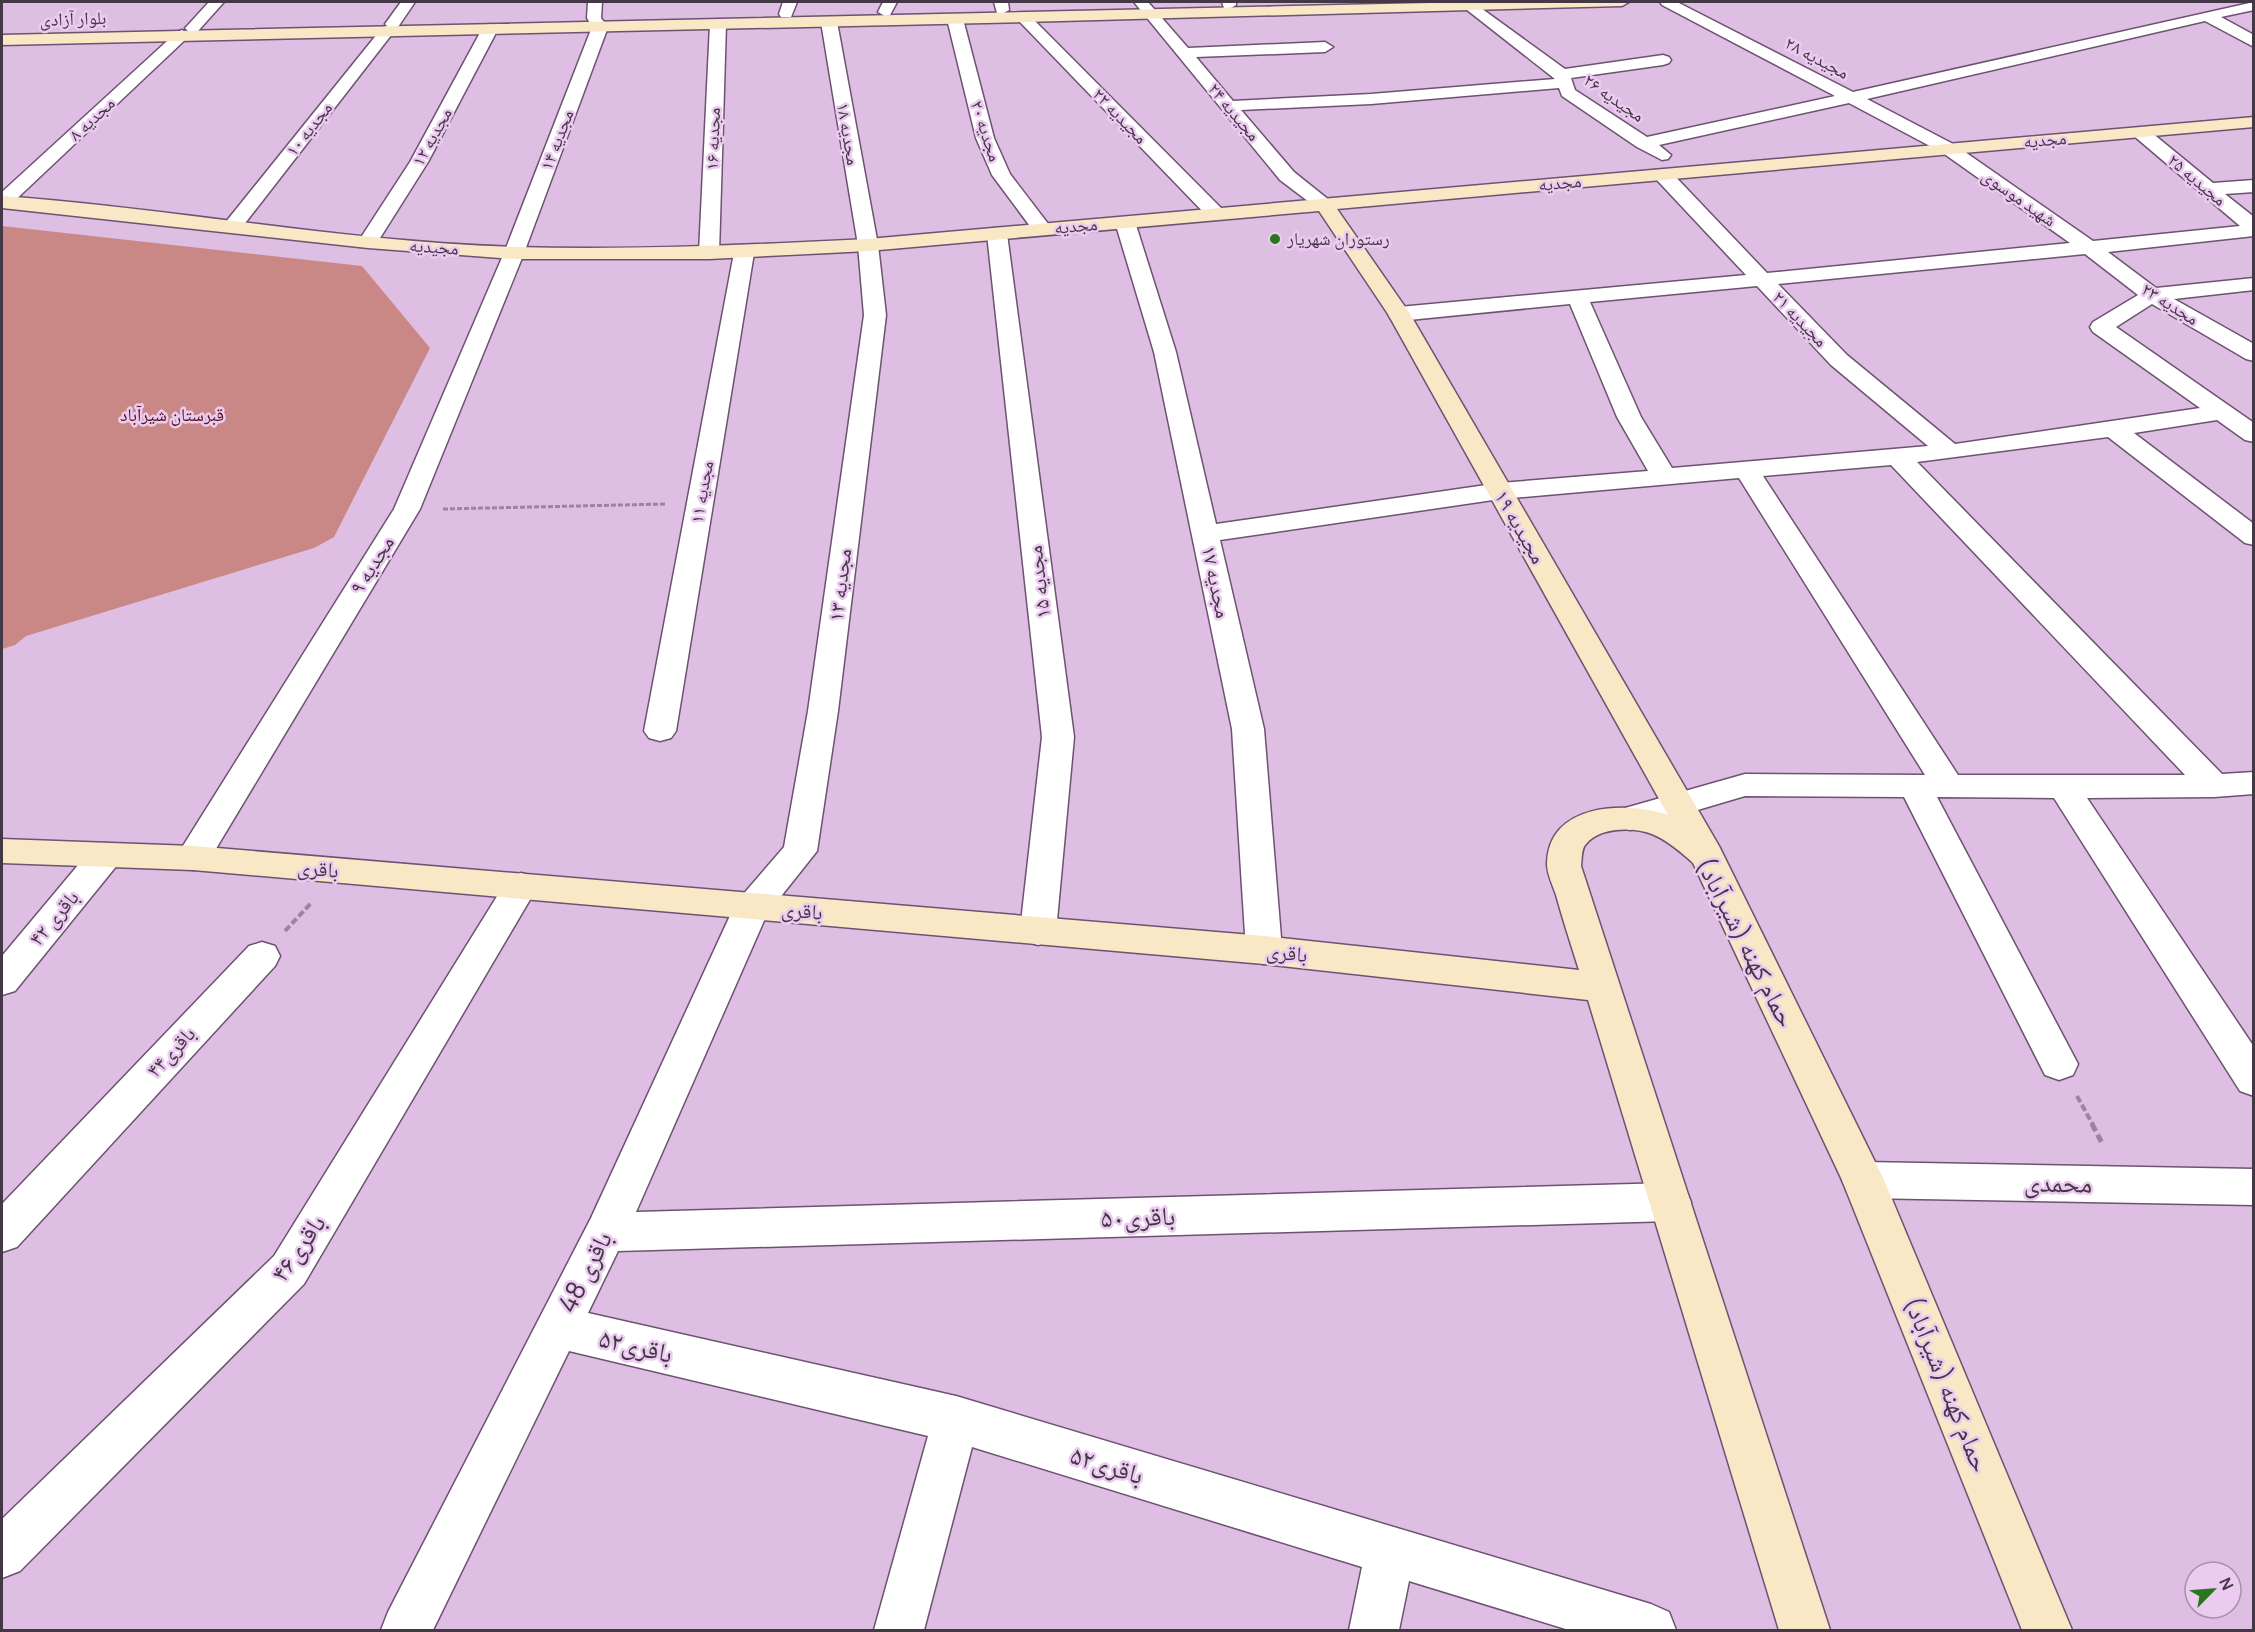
<svg xmlns="http://www.w3.org/2000/svg" width="2255" height="1632" viewBox="0 0 2255 1632" font-family="Manrope,'Noto Naskh Arabic',sans-serif">
<rect width="100%" height="100%" fill="#debee2"/>
<path fill="#c98885" d="M2,226L362,266L430,348L334,537L314,548L26,636L15,645L2,649Z"/>
<g fill="none" stroke-linecap="round" stroke-linejoin="round">
<g stroke="#6d5271" stroke-width="3">
<path id="street" d="M209,2H224L198,31H188L185,28L188,25Z
M401,2H415L398,27L393,29L395,31L392,34L239,231H225L222,227L225,223L382,28L387,26L385,24Z
M588,2H602L601,18L608,27L524,253L420,509L205,867L193,870L181,867L176,858L181,849L394,509L504,253L592,27L587,18Z
M783,2H797L791,17H781L779,14Z
M883,2H897L890,15L885,16L878,12Z
M994,2H1008L1009,10L1002,14L997,13Z
M1134,2H1148L1188,48L1325,42L1333,47L1325,52L1196,57L1233,101L1371,94L1555,79L1462,6L1464,3H1474L1565,69L1663,55L1669,57L1671,60L1669,63L1663,65L1571,78L1575,90L1647,137L1835,96L1662,5L1660,2H1677L1853,92L2254,2V10L2221,17L2254,35V47L2205,21L1867,99L1955,145L2093,241L2240,226L2134,136L2131,132L2134,128H2146L2213,183L2254,180V192L2225,194L2254,217V236L2108,252L2156,288L2254,278V290L2174,299L2254,344V361L2246,359L2152,304L2116,327L2254,423V442L2245,440L2217,420L2134,433L2254,524V545L2245,543L2108,437L1917,462L2222,774L2254,772V794L2214,797L2087,798L2254,1047V1096L2240,1091L2054,798L1937,797L2078,1064L2073,1075L2059,1080L2045,1075L1904,797L1745,796L1630,830L1618,826L1613,818L1618,810L1745,774L1925,775L1739,478L1500,499L1220,540L1264,729L1282,950L1277,960L1264,964L1251,960L1246,950L1232,729L1154,352L1115,222L1118,218H1132L1135,222L1176,352L1216,524L1500,483L1648,471L1617,417L1570,304L1399,321L1391,319L1388,314L1391,309L1399,307L1746,275L1655,178L1653,174L1655,170H1669L1767,273L2070,243L1943,153L1849,103L1659,145L1671,155L1668,159L1662,160L1637,147L1562,96L1559,88L1371,104L1241,110L1294,172L1334,204L1331,208H1317L1280,180ZM2085,254L2138,295L2093,322L2090,327L2093,332L2200,408L1955,444L1847,355L1778,284ZM1757,286L1831,365L1928,446L1672,468L1641,417L1590,302ZM1891,465L2185,775H1958L1763,476Z
M1222,2H1236V5L1229,9L1224,8Z
M955,14L963,19L994,138L1010,174L1052,229L1049,233H1035L992,175L976,138L947,19Z
M1024,14L1029,15L1223,210L1226,214L1223,218H1209L1019,21L1017,18Z
M829,17L837,22L878,245L886,315L838,711L817,851L767,914L636,1212L1670,1183L1685,1189L1691,1202L1685,1215L1670,1221L618,1251L588,1313L956,1396L1651,1604L1669,1612L1676,1630H1569L1409,1581L1399,1630H1349L1362,1567L972,1447L924,1630H874L928,1436L569,1351L433,1630H381L388,1612L591,1218L734,907L740,898L784,847L808,711L864,315L858,245L821,22Z
M718,19L726,24L719,253L716,257H702L699,253L710,24Z
M490,24L498,29L428,162L375,246H361L358,242L410,162L482,29Z
M182,30L190,35L187,38L9,206L2,208V192L177,32Z
M997,228L1004,230L1007,234L1074,737L1056,931L1051,941L1038,945L1025,941L1020,931L1042,737L987,234L990,230Z
M744,247L751,249L754,253L676,731L671,738L660,741L649,738L644,731L734,253L737,249Z
M106,843L118,846L123,855L118,864L15,991L2,995V956L94,846Z
M521,873L533,877L538,886L304,1284L20,1571L2,1578V1519L274,1256L509,877Z
M262,942L275,946L280,956L275,966L17,1247L2,1252V1204L249,946Z
M1863,1162L2254,1169V1205L1863,1198L1848,1193L1842,1180L1848,1167Z"/>
</g>
<g stroke="#6d5271" stroke-width="3">
<path id="secondary" d="M1476,2H1629L1622,6L1024,22L2,45V35Z
M2254,117V127L1337,209L1410,314L1719,846L1884,1180L2072,1630H2022L1842,1180L1693,863C1681,852 1667,840 1652,834C1633,827 1600,827 1586,844C1581,849 1582,859 1581,866L1830,1630H1779L1588,1000L1264,964L193,870L2,863V839L193,846L1264,936L1579,970C1571,945 1563,920 1556,895C1553,886 1547,874 1547,864C1548,803 1625,801 1668,815L1388,314L1319,211L868,251L709,259H514L368,248L2,208V196C173,208 343,242 515,247C633,250 750,245 868,239Z"/>
</g>
<path stroke="#9c849f" stroke-width="3" stroke-dasharray="5 2" stroke-linecap="butt" d="M443,509L666,504"/>
<path stroke="#9c849f" stroke-width="4" stroke-dasharray="7 3" stroke-linecap="butt" d="M285,931L312,902
M2077,1096L2093,1125"/>
<path stroke="#9c849f" stroke-width="5" stroke-dasharray="8 4" stroke-linecap="butt" d="M2092,1124L2103,1145"/>
<use href="#street" fill="#fff" fill-rule="evenodd"/>
<use href="#secondary" fill="#f8e8c6" fill-rule="evenodd"/>
</g>
<circle fill="#277721" stroke="#ebcbef" stroke-width="2" cx="1275" cy="239" r="6"/>
<g text-anchor="middle" stroke-width="5" stroke-linejoin="round" paint-order="stroke">
<g font-size="18" fill="#453846" stroke="#ebcbef">
<text transform="translate(73 19) rotate(-2)" y="6">بلوار آزادی</text>
<text transform="translate(1817 58) rotate(28)" y="6">مجیدیه ۲۸</text>
<text transform="translate(1614 98) rotate(35)" y="6">مجیدیه ۲۶</text>
<text transform="translate(1234 112) rotate(50)" y="6">مجیدیه ۲۴</text>
<text transform="translate(1120 116) rotate(46)" y="6">مجیدیه ۲۲</text>
<text transform="translate(92 119) rotate(-43)" y="6">مجدیه ۸</text>
<text transform="translate(309 129) rotate(-52)" y="6">مجدیه ۱۰</text>
<text transform="translate(986 131) rotate(72)" y="6">مجدیه ۲۰</text>
<text transform="translate(848 134) rotate(80)" y="6">مجدیه ۱۸</text>
<text transform="translate(432 137) rotate(-61)" y="6">مجدیه ۱۲</text>
<text transform="translate(713 139) rotate(-88)" y="6">مجدیه ۱۶</text>
<text transform="translate(557 140) rotate(-69)" y="6">مجدیه ۱۴</text>
<text transform="translate(2045 140) rotate(-5)" y="6">مجدیه</text>
<text transform="translate(2197 180) rotate(40)" y="6">مجیدیه ۲۵</text>
<text transform="translate(1560 183) rotate(-5)" y="6">مجدیه</text>
<text transform="translate(2019 198) rotate(35)" y="6">شهید موسوی</text>
<text transform="translate(1076 226) rotate(-5)" y="6">مجدیه</text>
<text transform="translate(434 247) rotate(4)" y="6">مجیدیه</text>
<text transform="translate(2170 304) rotate(32)" y="6">مجدیه ۲۳</text>
<text transform="translate(1800 319) rotate(46)" y="6">مجیدیه ۲۱</text>
<text transform="translate(702 492) rotate(-80)" y="6">مجدیه ۱۱</text>
</g>
<g font-size="18" fill="#453846" stroke="#ebcbef" text-anchor="start">
<text x="1287" y="245">رستوران شهریار</text>
</g>
<g font-size="18" fill="#4f0f13" stroke="#ebcbef">
<text x="172" y="421">قبرستان شیرآباد</text>
</g>
<g font-size="21" fill="#453846" stroke="#ebcbef">
<text transform="translate(1520 527) rotate(60)" y="7">مجیدیه ۱۹</text>
<text transform="translate(372 565) rotate(-58)" y="7">مجدیه ۹</text>
<text transform="translate(1039 582) rotate(-97)" y="7">مجدیه ۱۵</text>
<text transform="translate(1216 582) rotate(78)" y="7">مجدیه ۱۷</text>
<text transform="translate(840 585) rotate(-83)" y="7">مجدیه ۱۳</text>
<text transform="translate(318 869) rotate(5)" y="7">باقری</text>
<text transform="translate(802 911) rotate(5)" y="7">باقری</text>
<text transform="translate(54 918) rotate(-50)" y="7">باقری ۴۲</text>
<text transform="translate(1287 953) rotate(6)" y="7">باقری</text>
<text transform="translate(171 1052) rotate(-47)" y="7">باقری۴۴</text>
</g>
<g font-size="26" fill="#453846" stroke="#ebcbef">
<text transform="translate(1746 942) rotate(63)" y="9">حمام کهنه (شیرآباد)</text>
<text transform="translate(2058 1183) rotate(1)" y="9">محمدی</text>
<text transform="translate(1138 1217) rotate(-2)" y="9">باقری۵۰</text>
<text transform="translate(298 1248) rotate(-55)" y="9">باقری۴۶</text>
<text transform="translate(585 1272) rotate(-63)" y="9">باقری 48</text>
<text transform="translate(636 1346) rotate(13)" y="9">باقری۵۲</text>
<text transform="translate(1947 1384) rotate(68)" y="9">حمام کهنه (شیرآباد)</text>
<text transform="translate(1107 1465) rotate(17)" y="9">باقری۵۲</text>
</g>
</g>
<rect width="2255" height="1632" fill="none" stroke="#453846" stroke-width="6"/>
<g transform="translate(2213 1590) rotate(65)"><circle r="28" fill="#ebcbef" stroke="#a990ab" stroke-width="1.5"/>
<path d="M0-4.5L10 22L0 15L-10 22Z" fill="#277721"/>
<text y="-9" font-size="16" font-weight="bold" text-anchor="middle" fill="#453846">N</text>
</g>
</svg>
